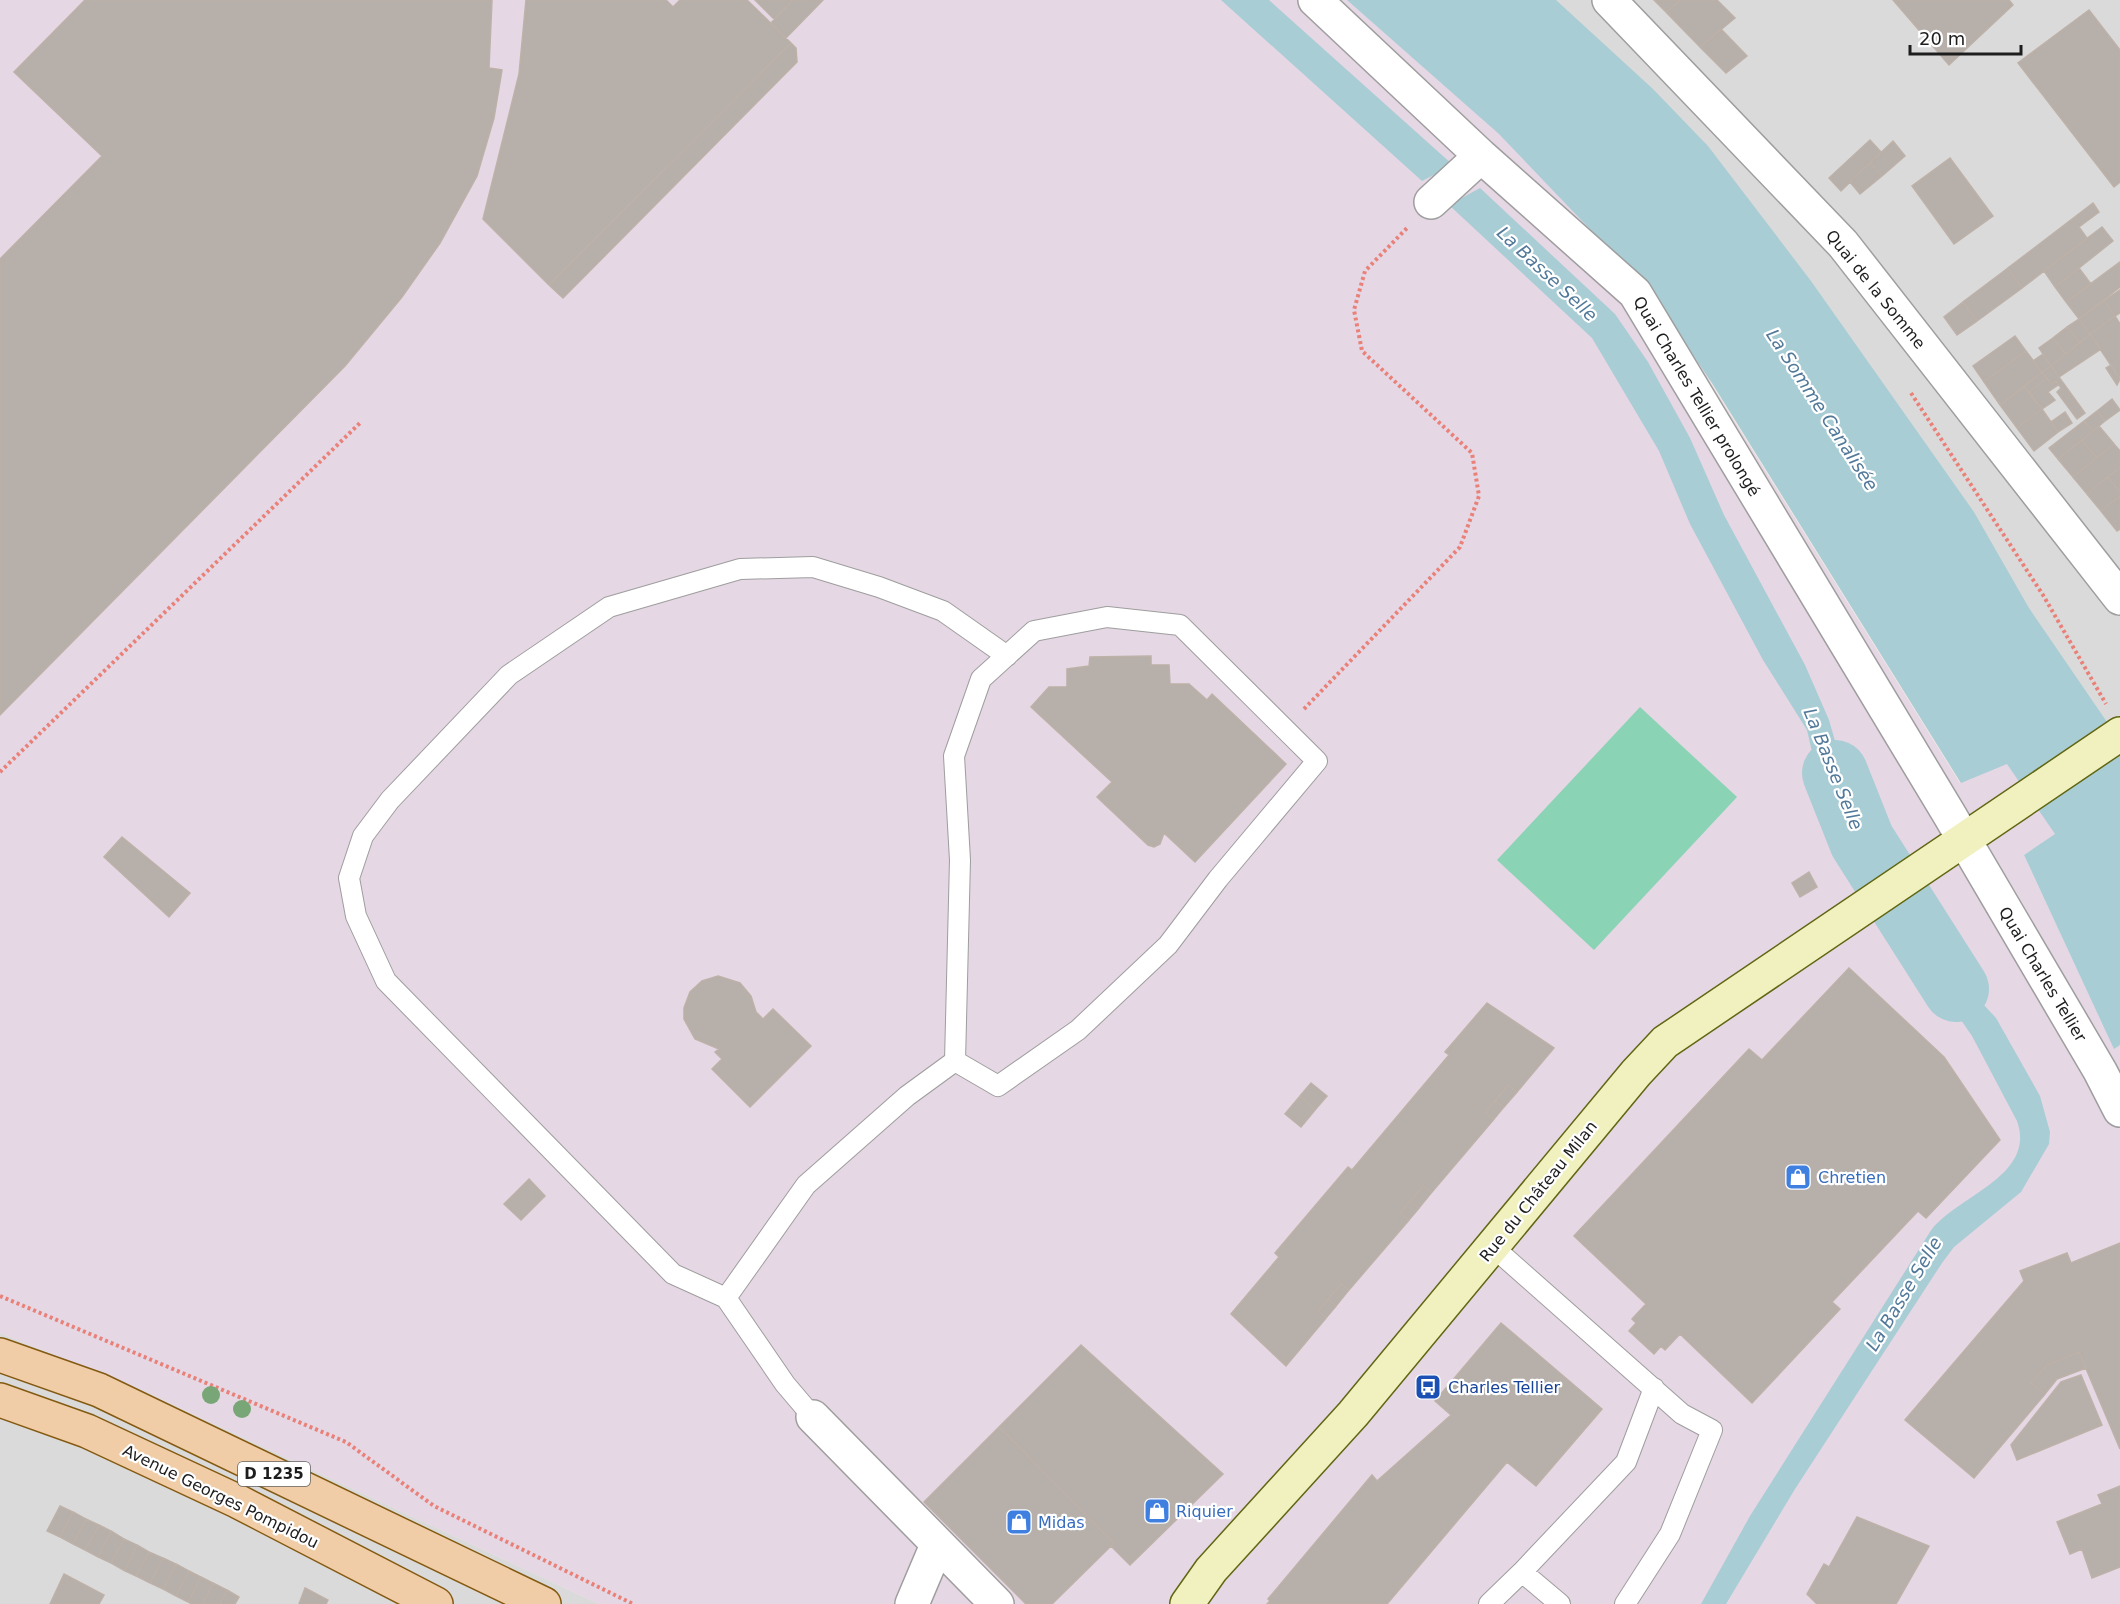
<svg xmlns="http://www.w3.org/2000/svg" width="2120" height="1604" viewBox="0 0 2120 1604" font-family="'DejaVu Sans',sans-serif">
<rect width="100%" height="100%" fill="#edeae4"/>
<path fill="#dbdada" d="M1350,0H2120V1045L2055,835L1961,783L1712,383Z
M0,1333L146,1392L599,1604H0Z"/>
<path fill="#e5d7e3" d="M0,0H1350L1568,154L1960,783L2007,763L2056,834L2024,855L2114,1048L2120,1045V1604H599L146,1392L0,1333Z"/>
<path fill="#8bd3b5" d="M1640,707L1737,797L1594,950L1497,860Z"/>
<path fill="#a9cdd5" d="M1221,0H1269L1453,165L1422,181Z
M1347,0H1556L1653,89L1708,146L1811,281L1974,512L2029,608L2120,741V1045L2114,1049L2024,855L2055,834L2007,764L1961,783L1712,383L1651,293L1499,134Z
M1480,188L1615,314L1648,362L1690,438L1724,515L1805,665L1829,720L1835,741L1885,847L1857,865L1812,752L1807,730L1763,660L1690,524L1659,451L1592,338L1449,205Z
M1920,903L1973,999L1983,1004L1996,1018L2040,1096L2050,1132L2049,1144L2021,1192L1954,1247L1942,1263L1795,1489L1726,1604H1701L1750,1516L1930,1232C1955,1196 2037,1177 2017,1121L1972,1036L1893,921Z"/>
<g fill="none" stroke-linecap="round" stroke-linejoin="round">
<path stroke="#a9cdd5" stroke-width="66" d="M1835,773L1862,841L1956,989"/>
</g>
<path fill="#b6afaa" stroke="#bdb1a8" stroke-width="1.5" d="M85,0H492L489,68L502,70L494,118L477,176L440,243L402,297L345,366L0,715V259L102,156L14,72Z
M526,0H666L673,7L680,0H747L791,43L549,285L483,219L519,74Z
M755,0H793L774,19Z
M793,0H823L786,38L771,23Z
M1654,0H1681L1666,12Z
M1681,0H1717L1735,18L1700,47L1666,12Z
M1893,0H2009L2013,5L1949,65Z
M2089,10L2120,50V182L2114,187L2018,63Z
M1721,29L1747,56L1726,73L1700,47Z
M791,43L796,48L797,62L563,298L549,285Z
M1870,140L1881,152L1841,191L1829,178Z
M1893,141L1905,156L1882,176L1870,163Z
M1950,158L1993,216L1954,244L1912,186Z
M1870,163L1882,176L1860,194L1850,182Z
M2093,203L2099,212L2079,227L2087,238L2022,288L2008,268Z
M2102,227L2113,241L2055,287L2044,271Z
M2120,262V287L2079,319L2066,302Z
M2008,268L2022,288L1977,321L1963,302Z
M2079,268L2091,284L2066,302L2055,287Z
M2120,290V313L2115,316L2104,301Z
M2104,301L2115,316L2090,334L2079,319Z
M1963,302L1977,321L1957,335L1944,317Z
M2115,316L2120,324V379L2090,334Z
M2079,319L2090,334L2080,343L2067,327Z
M2067,327L2080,343L2065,354L2053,338Z
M2090,334L2101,349L2059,377L2051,366Z
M2015,336L2026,351L1984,382L1973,366Z
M2053,338L2065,354L2051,366L2039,348Z
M2026,351L2042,372L2000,405L1984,382Z
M2043,354L2051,366L2042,372L2033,361Z
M2111,365L2120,379L2117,385L2106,368Z
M2051,366L2085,413L2077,419L2057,392L2061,388L2056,381L2051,384L2042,372Z
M2042,372L2047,378L2029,392L2024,387Z
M2047,378L2051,384L2056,381L2058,385L2048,392L2055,400L2042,409L2029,392Z
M2024,387L2042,409L2017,428L2000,405Z
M2112,399L2120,410L2105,421L2097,411Z
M2042,409L2058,432L2034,451L2017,428Z
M2097,411L2105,421L2093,431L2084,421Z
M2065,412L2072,423L2058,432L2051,422Z
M2084,421L2093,431L2058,459L2049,448Z
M2099,426L2114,444L2097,458L2082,440Z
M2082,440L2097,458L2073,477L2058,459Z
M2114,444L2120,451V467L2087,494L2073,477Z
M2120,467V492L2108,477Z
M2108,477L2120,492V496L2101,511L2087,494Z
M2120,496V529L2117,531L2101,511Z
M1151,656V665H1169L1170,684H1189L1207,700L1212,694L1286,764L1195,862L1164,833L1160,844L1154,847L1148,845L1097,797L1112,782L1031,707L1049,687H1067V669L1089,666L1090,657Z
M122,837L190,893L169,917L104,857Z
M1809,872L1817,887L1800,897L1792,883Z
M1849,968L1944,1057L2000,1140L1926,1218L1918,1211L1832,1302L1840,1309L1752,1403L1680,1334L1665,1350L1661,1346L1654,1354L1629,1331L1636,1323L1632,1319L1646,1304L1574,1236L1749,1049L1762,1060Z
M718,976L740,983L751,996L756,1012L763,1019L773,1009L811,1046L750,1107L712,1069L722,1059L715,1052L719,1049L695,1039L684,1019V1008L690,992L702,981Z
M1487,1003L1554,1048L1517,1092L1508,1085L1485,1112L1494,1119L1432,1192L1423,1186L1410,1201L1400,1213L1409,1220L1349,1290L1341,1284L1318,1311L1326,1318L1286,1366L1231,1314L1279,1257L1275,1253L1348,1167L1352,1170L1449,1055L1445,1052Z
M1311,1083L1327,1096L1315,1110L1300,1096Z
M1508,1085L1517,1092L1504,1107L1495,1101Z
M1300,1096L1315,1110L1301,1127L1285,1114Z
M1495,1101L1504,1107L1494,1119L1485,1112Z
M529,1179L545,1196L521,1220L504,1204Z
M1423,1186L1432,1192L1419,1208L1410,1201Z
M1410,1201L1419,1208L1409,1220L1400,1213Z
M2120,1243V1449L2079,1352L2047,1365L2031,1383L2045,1394L1974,1478L1905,1420L2024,1281L2020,1271L2067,1253L2071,1263Z
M1341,1284L1349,1290L1336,1306L1328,1299Z
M1328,1299L1336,1306L1326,1318L1318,1311Z
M1501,1323L1602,1409L1536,1486L1507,1462L1387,1604H1267L1270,1601L1268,1599L1372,1475L1377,1481L1451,1415L1435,1401Z
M1081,1345L1223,1474L1130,1565L1111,1546L1114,1543L999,1427Z
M2079,1352L2086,1368L2057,1379L2045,1394L2031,1383L2047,1365Z
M2081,1375L2102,1425L2017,1460L2011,1445L2061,1382Z
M999,1427L1114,1543L1052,1604H1026L924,1502Z
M2120,1486V1567L2092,1578L2082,1549L2070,1554L2057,1522L2102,1504L2098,1495Z
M60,1506L73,1512L60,1537L47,1531Z
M73,1512L86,1519L73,1544L60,1537Z
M1857,1517L1929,1546L1896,1604H1817L1807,1594L1824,1564L1829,1567Z
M86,1519L99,1525L85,1550L73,1544Z
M99,1525L111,1531L98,1557L85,1550Z
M111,1531L124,1539L111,1563L98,1557Z
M124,1539L137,1545L125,1571L111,1563Z
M137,1545L149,1552L136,1576L125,1571Z
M149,1552L163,1558L150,1583L136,1576Z
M163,1558L176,1564L163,1589L150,1583Z
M176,1564L189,1571L176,1596L163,1589Z
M189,1571L201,1577L188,1602L176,1596Z
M64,1574L104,1595L99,1604H50Z
M201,1577L213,1583L203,1604H192L188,1602Z
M213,1583L227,1590L220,1604H203Z
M305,1588L328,1600L326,1604H299Z
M227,1590L239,1597L235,1604H220Z"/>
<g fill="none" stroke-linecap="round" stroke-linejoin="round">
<g stroke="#9e9e9e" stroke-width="22">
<path id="lane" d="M1493,1247L1682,1414L1712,1430L1670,1534L1625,1604
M726,1298L806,1185L907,1096L955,1061L960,860L954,756L981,679L1034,631L1107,617L1180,625L1317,761L1218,879L1168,945L1078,1030L998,1086L955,1061
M813,1417L785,1384L726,1298L673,1274L386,981L356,916L349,878L363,836L390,800L509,675L609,607L740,569L813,567L879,587L943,611L1007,656
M1489,1604L1522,1572
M1560,1604L1522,1572L1626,1462L1654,1388"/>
</g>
<g stroke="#9e9e9e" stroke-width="36">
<path id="street" d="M1315,0L1481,156L1635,293L1949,814L2100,1071L2120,1110
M1609,0L1843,244L2120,598
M1431,202L1481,156
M813,1417L997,1604
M912,1604L937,1545"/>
</g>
<g stroke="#606612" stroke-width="36">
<path id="secondary" d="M1187,1604L1211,1570L1353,1414L1636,1073L1665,1042L2120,734"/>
</g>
<g stroke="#845a12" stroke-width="36">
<path id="primary" d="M0,1355L99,1390L544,1604
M0,1400L87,1431L237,1501L436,1604"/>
</g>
<path stroke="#e98179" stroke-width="4" stroke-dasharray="3 3" stroke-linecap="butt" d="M1911,393L2043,595L2106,704
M1304,709L1460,547L1479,496L1472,453L1362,351L1354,310L1365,271L1408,227
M0,772L361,422
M0,1296L346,1442L434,1506L633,1604"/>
<use href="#lane" stroke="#fff" stroke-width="20"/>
<use href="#street" stroke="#fff" stroke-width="33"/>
<use href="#secondary" stroke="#f0f1be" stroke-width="33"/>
<use href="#primary" stroke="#f0cda6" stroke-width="33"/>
</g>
<g fill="#78a676">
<circle cx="211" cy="1395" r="9"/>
<circle cx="242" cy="1409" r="9"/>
</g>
<defs>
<g id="shop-square" transform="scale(1.35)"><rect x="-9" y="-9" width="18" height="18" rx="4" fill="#3f7fe0" stroke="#fff"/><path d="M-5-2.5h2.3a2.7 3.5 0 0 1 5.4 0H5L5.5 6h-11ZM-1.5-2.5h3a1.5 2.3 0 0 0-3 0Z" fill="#fff"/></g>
<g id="bus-square" transform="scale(1.35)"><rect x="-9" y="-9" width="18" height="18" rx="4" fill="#1a4fb4" stroke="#fff"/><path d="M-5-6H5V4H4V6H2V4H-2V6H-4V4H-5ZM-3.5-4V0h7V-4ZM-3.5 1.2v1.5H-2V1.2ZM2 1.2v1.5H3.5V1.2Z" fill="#fff"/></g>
</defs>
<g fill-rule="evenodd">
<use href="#shop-square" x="1798" y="1177"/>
<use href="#bus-square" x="1428" y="1387"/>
<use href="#shop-square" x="1157" y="1511"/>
<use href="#shop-square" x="1019" y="1522"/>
</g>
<g text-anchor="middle" stroke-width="4.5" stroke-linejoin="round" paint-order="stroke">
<rect fill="#fff" stroke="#616161" stroke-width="1.5" x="238" y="1462" width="72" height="24" rx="4.5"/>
<g font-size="15" font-weight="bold" fill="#1d1d1d">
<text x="274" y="1479">D 1235</text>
</g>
<g font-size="16" fill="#1d1d1d" stroke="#fff">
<text transform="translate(1876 289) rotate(51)" y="6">Quai de la Somme</text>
<text transform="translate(1697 396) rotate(59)" y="6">Quai Charles Tellier prolongé</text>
<text transform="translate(2043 974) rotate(59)" y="6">Quai Charles Tellier</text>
<text transform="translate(1538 1191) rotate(-51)" y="6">Rue du Château Milan</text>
<text transform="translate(221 1496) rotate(26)" y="6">Avenue Georges Pompidou</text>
</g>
<g font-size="16" fill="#366cbe" stroke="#fff" text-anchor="start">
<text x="1818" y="1183">Chretien</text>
<text x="1176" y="1517">Riquier</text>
<text x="1038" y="1528">Midas</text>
</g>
<g font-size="16" fill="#164399" stroke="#fff" text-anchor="start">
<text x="1448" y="1393">Charles Tellier</text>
</g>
<g font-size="18" font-style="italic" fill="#52799a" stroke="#fff">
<text transform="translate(1547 274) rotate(43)" y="6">La Basse Selle</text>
<text transform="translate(1822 410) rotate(57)" y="6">La Somme Canalisée</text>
<text transform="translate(1833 769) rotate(68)" y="6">La Basse Selle</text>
<text transform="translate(1904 1294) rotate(-59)" y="6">La Basse Selle</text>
</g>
</g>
<path d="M1910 45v9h111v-9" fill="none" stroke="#1d1d1d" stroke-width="3"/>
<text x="1919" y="45" font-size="18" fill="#1d1d1d" stroke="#ffffff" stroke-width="4.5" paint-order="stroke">20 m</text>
</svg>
